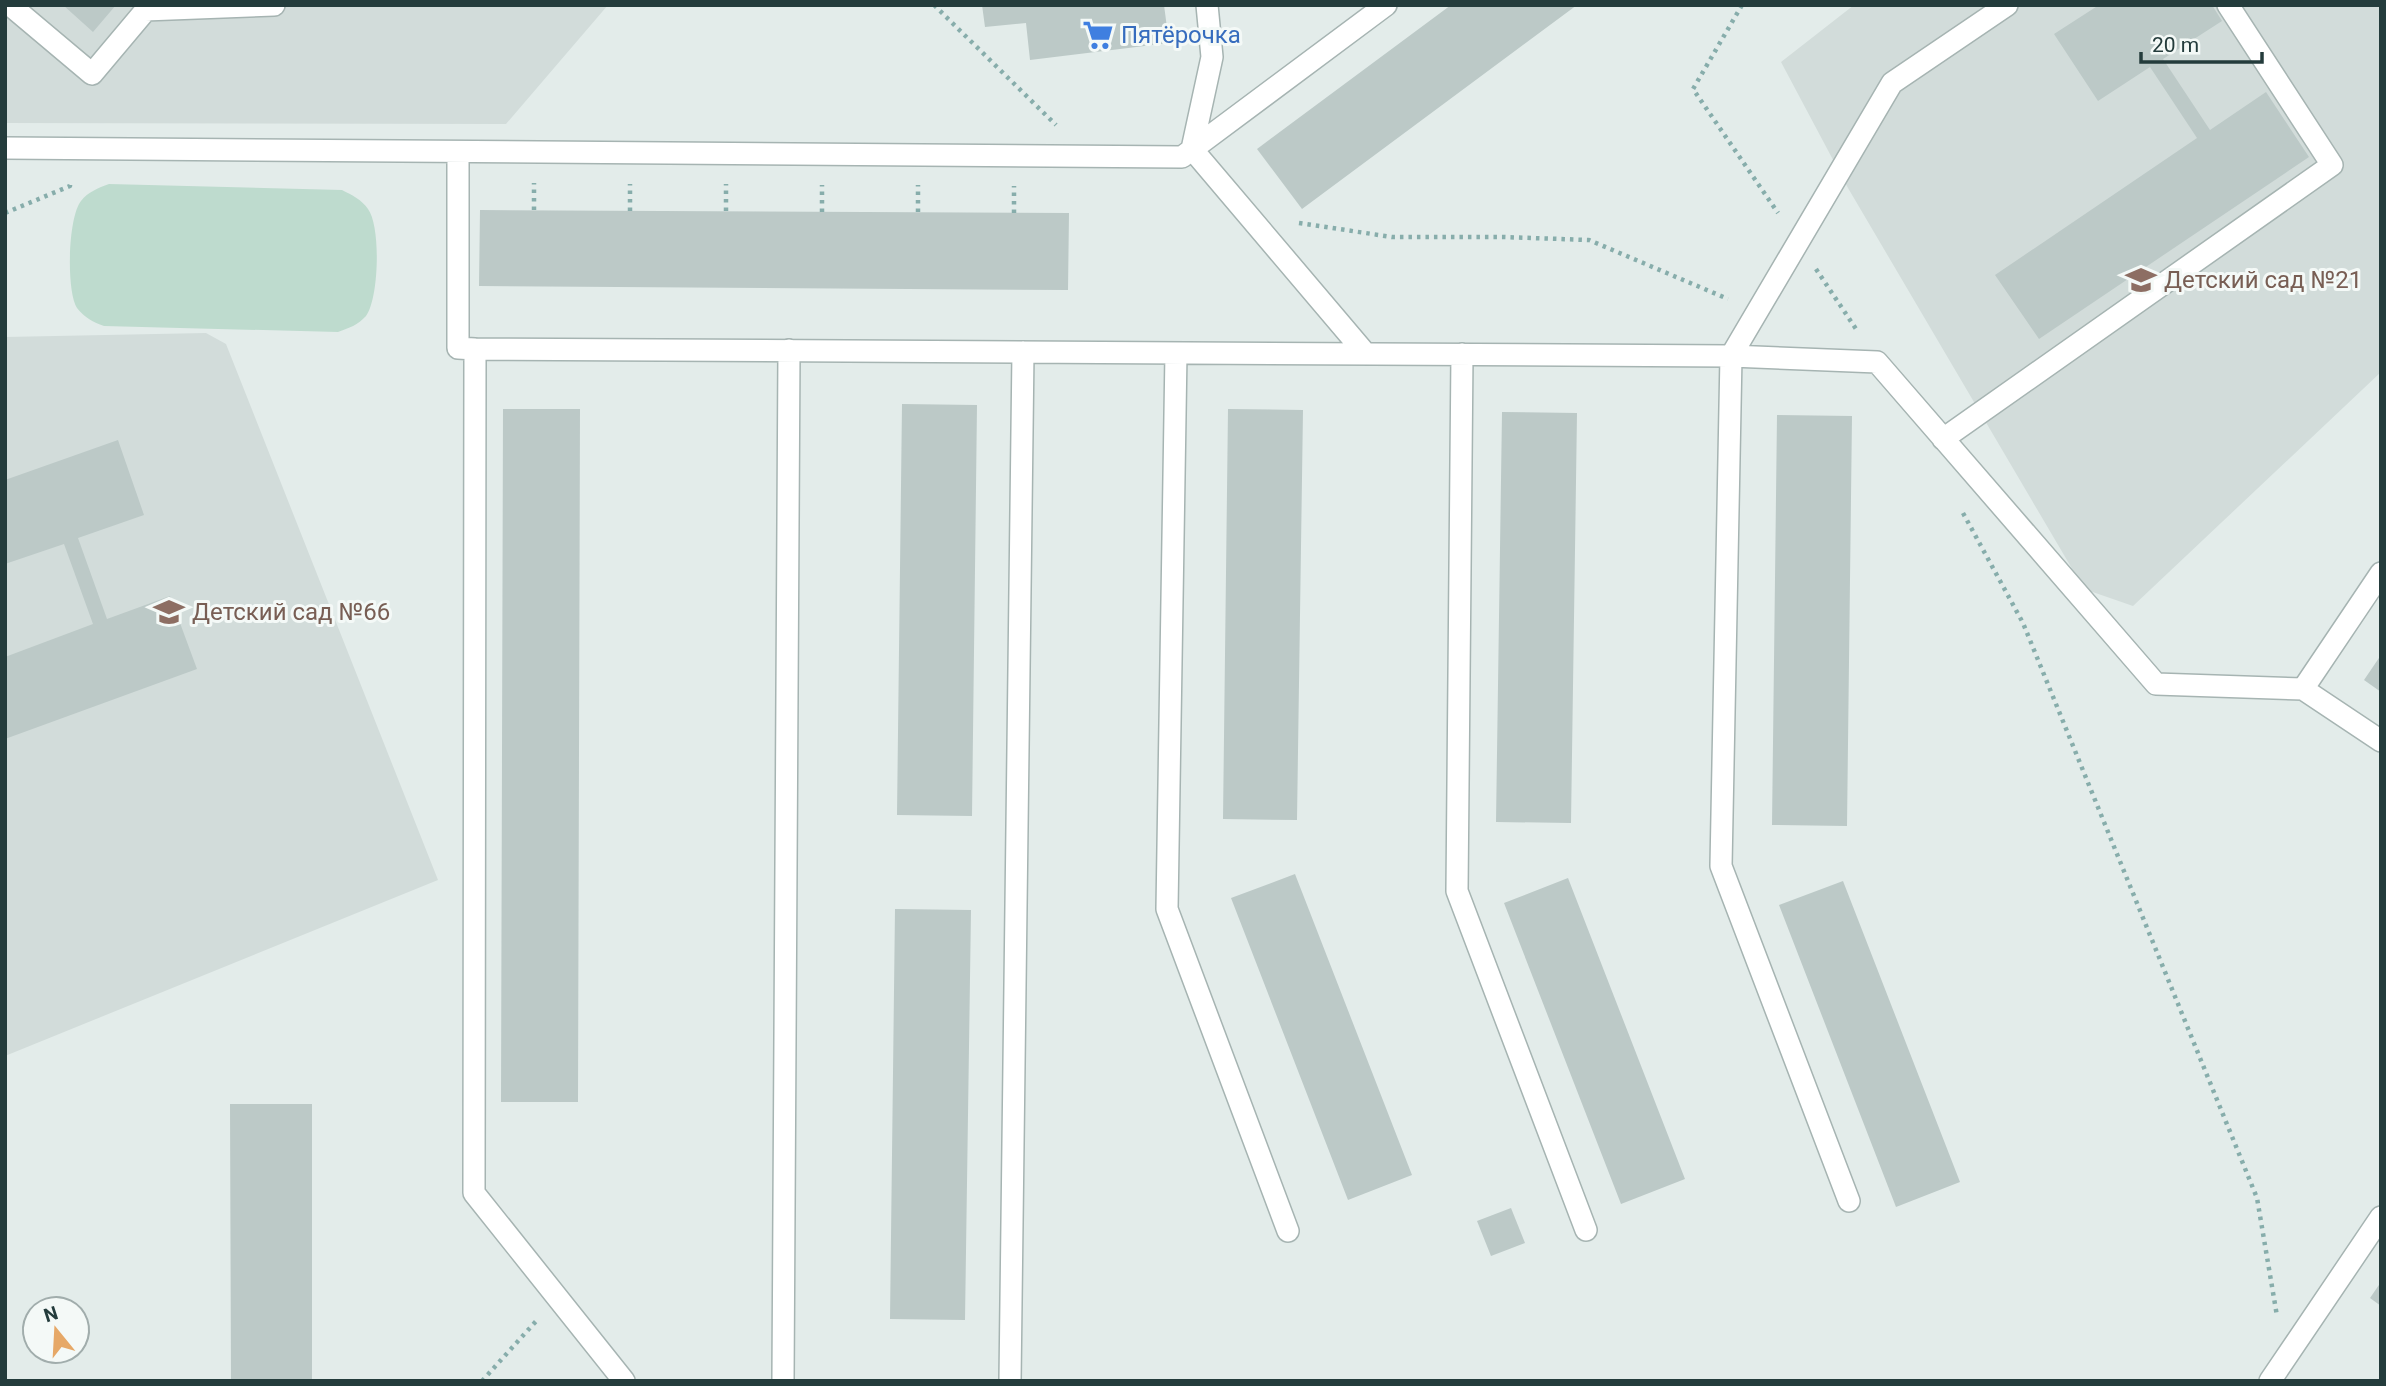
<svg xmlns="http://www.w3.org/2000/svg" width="2386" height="1386" viewBox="0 0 2386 1386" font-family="Roboto,sans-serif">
<rect width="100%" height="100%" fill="#e3ecea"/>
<path fill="#d2dcda" d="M5,5H608L506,124L5,123Z
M1854,5H2381V372L2133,606L2084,589L1848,188L1781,62Z
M206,333L226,344L438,880L5,1056V337Z"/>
<path fill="#bedbce" d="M109,184L342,190C352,195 362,200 368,209C381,226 379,299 366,316C358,325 349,328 338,332L104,326C93,322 85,318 77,308C66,291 68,217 81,201C88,192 98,188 109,184Z"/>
<path fill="#bcc9c7" d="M63,5H116L93,32Z
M982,5H1164L1169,43L1030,60L1026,23L985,27Z
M1451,5H1577L1302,209L1257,149Z
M2099,5H2212L2222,21L2163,59L2210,130L2266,92L2309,157L2039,339L1995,275L2197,138L2150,67L2098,101L2054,34Z
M480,210L1069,213L1068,290L479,286Z
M902,404L977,405L972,816L897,815Z
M503,409H580L578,1102H501Z
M1228,409L1303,410L1297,820L1223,819Z
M1502,412L1577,413L1571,823L1496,822Z
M1777,415L1852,416L1847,826L1772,825Z
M118,440L144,515L78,538L107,619L170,596L197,669L5,739V657L93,624L64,544L5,564V480Z
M2381,655V692L2364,680Z
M1295,874L1412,1175L1348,1200L1231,898Z
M1568,878L1685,1179L1621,1204L1504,903Z
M1843,881L1960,1182L1896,1207L1779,905Z
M895,909L971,910L965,1320L890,1319Z
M230,1104H312V1381H231Z
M1511,1208L1525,1243L1491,1256L1477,1221Z
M2381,1282V1306L2370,1298Z"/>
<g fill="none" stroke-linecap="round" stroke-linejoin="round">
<g stroke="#a6b4b2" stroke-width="24">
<path id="service" d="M10,5L92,74L150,5
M1207,5L1212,57L1192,149L1365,353
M145,10L274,5
M5,148L1182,157L1386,5
M458,152V348L475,349
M1176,353L1167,909L1288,1231
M1462,354L1457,891L1586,1230
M1943,439L2332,165L2228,5
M2303,689L2381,573
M1849,1201L1721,866L1731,356L1892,83L2007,5
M624,1381L474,1193L475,349L1731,356L1877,362L2156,684L2303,689L2381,741
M783,1381L789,350
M1010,1381L1023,352
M2270,1381L2381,1217"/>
</g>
<path stroke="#87adab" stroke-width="4.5" stroke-dasharray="3.5 5" stroke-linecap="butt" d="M934,5L1056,125
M1742,5L1693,89L1778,213
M534,210V183
M630,211V184
M726,211V184
M822,212V185
M918,212V185
M5,213L70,186V180
M1014,213V186
M1299,223L1392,237H1503L1589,240L1728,299
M1816,269L1856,329
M1963,513L2023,623L2257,1198L2277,1316
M482,1381L538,1319"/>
<use href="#service" stroke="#fff" stroke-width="21"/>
</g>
<defs>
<g id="supermarket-bare" transform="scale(2.415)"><path d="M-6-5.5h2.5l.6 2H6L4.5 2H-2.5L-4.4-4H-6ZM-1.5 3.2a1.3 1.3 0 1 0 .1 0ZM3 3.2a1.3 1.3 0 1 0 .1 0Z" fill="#3f7fe0" stroke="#f4f9f7" stroke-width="2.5" paint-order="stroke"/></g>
<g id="school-bare" transform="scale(2.415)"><path d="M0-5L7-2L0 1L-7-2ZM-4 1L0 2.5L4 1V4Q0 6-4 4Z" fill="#8d6e63" stroke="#f4f9f7" stroke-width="2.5" paint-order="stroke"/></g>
</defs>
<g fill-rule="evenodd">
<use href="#supermarket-bare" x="1098" y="35"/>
<use href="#school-bare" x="2141" y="280"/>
<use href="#school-bare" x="169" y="612"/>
</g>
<g text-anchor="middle" stroke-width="6" stroke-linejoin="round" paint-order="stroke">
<g font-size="24" fill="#366cbe" stroke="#f4f9f7" text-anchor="start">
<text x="1121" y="43">Пятёрочка</text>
</g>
<g font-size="24" fill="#785e54" stroke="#f4f9f7" text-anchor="start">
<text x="2164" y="288">Детский сад №21</text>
<text x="192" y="620">Детский сад №66</text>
</g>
</g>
<rect width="2386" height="1386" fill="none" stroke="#243c3c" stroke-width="14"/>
<g transform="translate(56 1330) rotate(342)"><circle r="33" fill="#f4f9f7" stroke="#a1adac" stroke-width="2"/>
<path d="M0-5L12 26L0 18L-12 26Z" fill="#e6a867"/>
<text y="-10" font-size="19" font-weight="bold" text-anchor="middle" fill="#243c3c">N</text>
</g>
<path d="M2141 52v10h121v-10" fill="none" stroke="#243c3c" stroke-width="3.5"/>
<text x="2152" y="52" font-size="21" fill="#243c3c" stroke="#f4f9f7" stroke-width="5" paint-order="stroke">20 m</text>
</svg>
